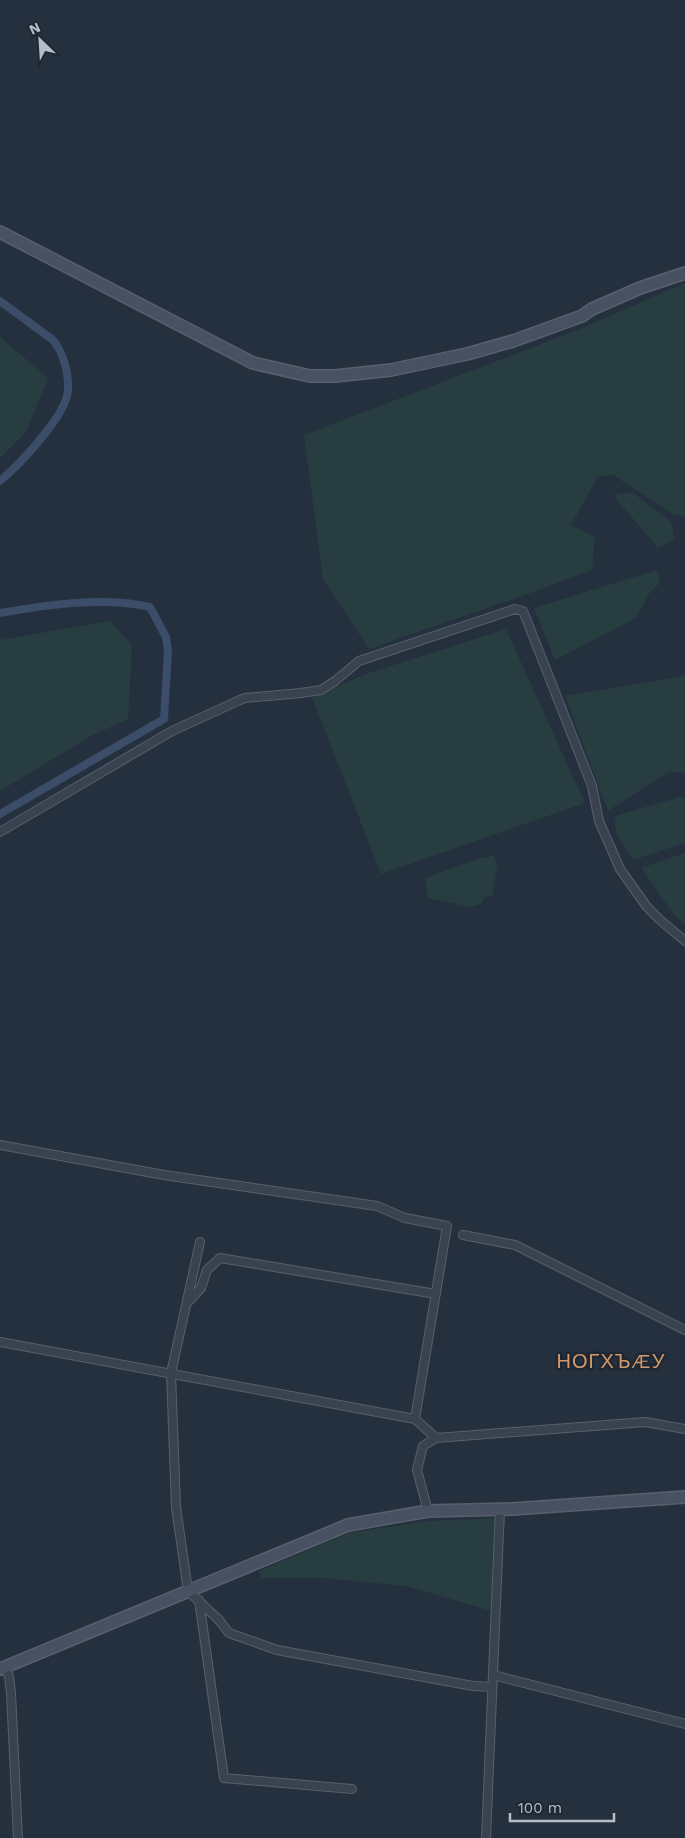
<svg xmlns="http://www.w3.org/2000/svg" width="685" height="1838" viewBox="0 0 685 1838" font-family="'Work Sans',sans-serif">
<rect width="100%" height="100%" fill="#25303f"/>
<path fill="#273d40" d="M685,283V517L674,515L613,475L598,476L571,525L595,537L592,570L533,592L369,649L323,579L304,435L580,329Z
M0,337L48,378L26,432L0,458Z
M632,492L671,522L675,539L658,548L613,495Z
M657,570L660,583L650,592L636,618L555,660L534,608Z
M110,621L132,645L128,719L93,735L0,791V640Z
M506,629L585,803L381,874L312,697L369,673Z
M685,676V773L668,772L608,811L565,696Z
M680,797L685,798V843L633,860L616,833L615,816Z
M685,853V925L672,912L641,868Z
M494,855L497,866L492,896L485,897L481,904L471,907L428,898L425,878L478,859Z
M505,1518L499,1613L406,1586L324,1578H262L259,1571L349,1533L427,1521Z"/>
<g fill="none" stroke-linecap="round" stroke-linejoin="round">
<path stroke="#3b4d68" stroke-width="8" d="M0,301L53,340C63,352 69,373 68,390C67,415 19,465 0,481
M0,613C45,605 105,596 150,607L166,637L168,651L164,719L0,814"/>
<g stroke="#57606d" stroke-width="10">
<path id="street" d="M0,832L172,731L240,700L245,698L301,693L321,690L335,681L359,661L515,609L523,611L529,626L592,786L599,821L620,869L647,907L660,920L685,941
M0,1145L164,1175L377,1206L405,1218L447,1226L415,1419
M463,1235L515,1245L685,1330
M200,1242L171,1373L176,1507L188,1591L219,1620L229,1633L277,1650L473,1686L492,1687
M187,1303L201,1288L207,1270L220,1258L436,1294
M0,1342L415,1419L436,1438
M428,1511L417,1470L423,1446L436,1438L645,1422L685,1429
M199,1600L224,1778L352,1789
M5,1667L9,1676L11,1693L18,1838
M493,1675L685,1724
M486,1838L500,1509"/>
</g>
<g stroke="#57606d" stroke-width="14">
<path id="secondary" d="M0,232L253,363L310,376H335L391,370L467,354L513,341L582,316L592,309L640,288L685,273
M0,1669L348,1525L428,1511L512,1509L685,1497"/>
</g>
<use href="#street" stroke="#39424f" stroke-width="8"/>
<use href="#secondary" stroke="#475162" stroke-width="11"/>
</g>
<g text-anchor="middle" stroke-width="5" stroke-linejoin="round" paint-order="stroke">
<g font-size="20" letter-spacing="1" fill="#d39867" stroke="#1e2734">
<text x="611" y="1368">НОГХЪÆУ</text>
</g>
</g>
<g transform="translate(40 40) rotate(335)" stroke="#1e2734" stroke-width="4" paint-order="stroke">
<path d="M0-4L9 19L0 12L-9 19Z" fill="#b6bdca"/>
<text y="-8" font-size="14" font-weight="bold" text-anchor="middle" fill="#b6bdca">N</text>
</g>
<path d="M510 1813v8h104v-8" fill="none" stroke="#b6bdca" stroke-width="2.5"/>
<text x="518" y="1813" font-size="15" fill="#b6bdca" stroke="#1e2734" stroke-width="4" paint-order="stroke">100 m</text>
</svg>
